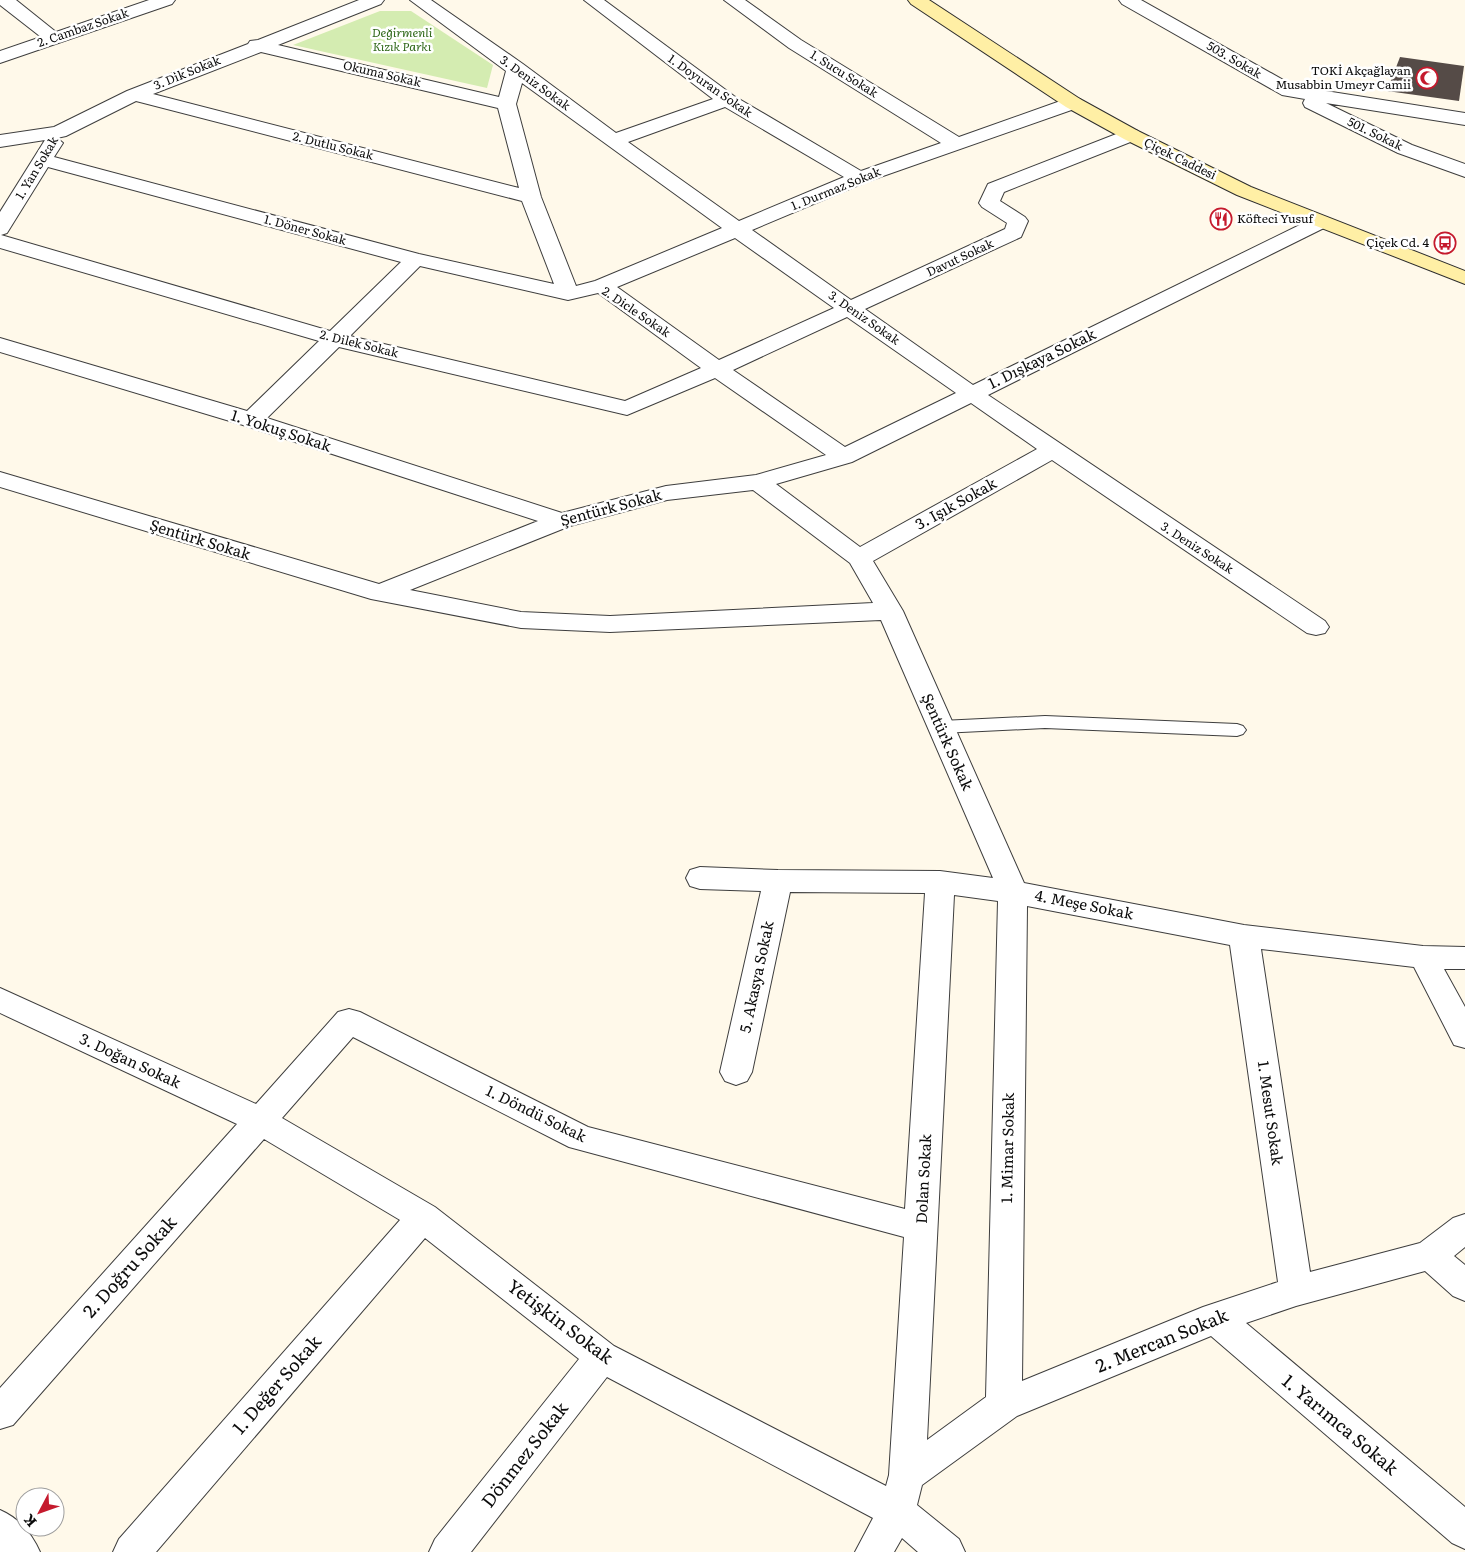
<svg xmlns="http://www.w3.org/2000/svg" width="1465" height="1552" viewBox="0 0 1465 1552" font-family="Literata,serif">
<rect width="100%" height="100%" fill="#fff9ea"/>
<path fill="#d4ecb1" d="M380,11H411L493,65L487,88L293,45Z"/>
<path fill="#554b47" d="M1400,57L1464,66L1459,101L1387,91Z"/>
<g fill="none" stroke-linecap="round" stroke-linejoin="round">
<g stroke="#3e3e3e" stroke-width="2">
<path id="service" d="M1045,716L1237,724L1243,726L1246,730L1243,734L1237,736L1045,728L941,733L935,731L932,727L935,723L941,721Z"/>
</g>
<g stroke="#3e3e3e" stroke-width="2">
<path id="minor" d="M0,0H16L56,32L149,0H175L172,4L0,63V51L41,37L0,5Z
M359,0H384L381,4L278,45L499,97L506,71L410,0H431L523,64L616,133L713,99L584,0H604L734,96L861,171L941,143L789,48L724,0H745L801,40L959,137L1066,99L1073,97L1080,99L1082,103L1080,107L866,182L752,230L851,300L1005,229L1007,223L982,207L979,203L988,184L1124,131L1131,129L1138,131L1141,135L1138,139L1004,192L1000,201L1025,217L1028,221L1021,237L865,309L973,385L1314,218L1321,216L1328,218L1331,222L1328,226L988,395L1325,621L1329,627L1325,633L1316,635L1307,633L1052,460L873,561L903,611L1024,883L1244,925L1423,946L1465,947V969H1444L1465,1007V1048L1454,1045L1414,967L1261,949L1310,1272L1420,1243L1453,1218L1465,1214V1247L1454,1256L1465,1265V1301L1453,1296L1425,1271L1296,1306L1246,1323L1465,1507V1549L1452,1543L1211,1336L1017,1416L922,1485L917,1505L959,1539L965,1552H918L902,1538L894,1552H855L873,1518L607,1377L471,1552H429L435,1539L579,1359L425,1238L156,1552H113L119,1539L400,1220L264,1139L13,1425L0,1429V1388L237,1124L0,1013V988L256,1104L338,1012L349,1009L360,1012L588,1127L905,1209L925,893L790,892L752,1072L747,1081L736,1085L725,1081L720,1072L761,891L700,889L690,886L686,878L690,870L700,867L778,870L940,871L993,878L881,620L610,632L521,628L371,599L0,487V472L379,584L538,521L243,425L0,352V338L247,411L319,341L0,248V212L45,140L0,147V135L54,127L127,91L248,44L250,41L258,40ZM261,52L498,108L519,188L153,94ZM522,83L722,228L595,281L576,286L541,197L516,104ZM136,101L522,201L554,284L419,254L54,157L63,143L57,138L66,136ZM725,107L844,177L739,221L628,142ZM48,167L401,262L330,331L1,235L7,233ZM735,238L834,308L719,360L617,287ZM420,266L568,300L598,293L701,368L625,401L350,336ZM847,317L956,393L845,447L733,370ZM339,347L627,415L715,378L826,455L756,475L666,486L562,513L267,418ZM971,403L1037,449L860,547L776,484L852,462ZM753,490L850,563L873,603L610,616L521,612L410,590L570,526L667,500ZM954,895L998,901L986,1397L927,1440ZM1027,906L1230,945L1278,1282L1203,1307L1022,1381ZM353,1037L569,1147L904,1237L889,1475L886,1486L614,1346L435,1207L282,1118Z
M1119,0H1141L1294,86L1465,113V125L1326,103L1412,145L1465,164V177L1398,153L1305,107L1303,103L1305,99L1282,95L1122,4Z
M0,1510C19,1518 32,1534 40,1552H0Z"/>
</g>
<g stroke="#2d2d2d" stroke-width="2">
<path id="secondary" d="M908,0H929L1080,99L1138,131L1251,187L1465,271V284L1237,195L1124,139L1066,107L911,4Z"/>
</g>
<use href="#service" fill="#fff" fill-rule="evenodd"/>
<use href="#minor" fill="#fff" fill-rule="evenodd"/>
<use href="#secondary" fill="#ffefa5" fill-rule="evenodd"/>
</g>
<defs>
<g id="mosque-ring" transform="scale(1.125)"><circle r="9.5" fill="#fff" stroke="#c51a2d" stroke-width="1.5"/><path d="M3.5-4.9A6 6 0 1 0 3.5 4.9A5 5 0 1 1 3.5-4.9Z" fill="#c51a2d"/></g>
<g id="restaurant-ring" transform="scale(1.125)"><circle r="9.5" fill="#fff" stroke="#c51a2d" stroke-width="1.5"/><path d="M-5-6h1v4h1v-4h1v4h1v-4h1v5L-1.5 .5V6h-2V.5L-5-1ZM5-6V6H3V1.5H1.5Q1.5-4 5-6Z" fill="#c51a2d"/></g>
<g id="bus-ring" transform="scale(1.125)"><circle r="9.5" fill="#fff" stroke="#c51a2d" stroke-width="1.5"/><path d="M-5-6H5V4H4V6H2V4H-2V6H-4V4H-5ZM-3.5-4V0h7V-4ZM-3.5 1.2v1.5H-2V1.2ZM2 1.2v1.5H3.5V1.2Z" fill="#c51a2d"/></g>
</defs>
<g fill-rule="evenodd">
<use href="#mosque-ring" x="1427" y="78"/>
<use href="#restaurant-ring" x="1221" y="219"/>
<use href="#bus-ring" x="1445" y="243"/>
</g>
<g text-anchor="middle" stroke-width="5" stroke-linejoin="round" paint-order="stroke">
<g font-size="12" fill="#0b0b0b" stroke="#fff">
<text transform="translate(83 28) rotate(-19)" y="4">2. Cambaz Sokak</text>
<text transform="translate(1234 60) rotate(30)" y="4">503. Sokak</text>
<text transform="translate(187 73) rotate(-22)" y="4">3. Dik Sokak</text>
<text transform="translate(382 74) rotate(13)" y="4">Okuma Sokak</text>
<text transform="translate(844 74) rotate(32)" y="4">1. Sucu Sokak</text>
<text transform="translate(535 83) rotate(36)" y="4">3. Deniz Sokak</text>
<text transform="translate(710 86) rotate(35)" y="4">1. Doyuran Sokak</text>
<text transform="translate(1375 134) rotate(26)" y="4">501. Sokak</text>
<text transform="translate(333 146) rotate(14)" y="4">2. Dutlu Sokak</text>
<text transform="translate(1180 159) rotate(26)" y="4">Çiçek Caddesi</text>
<text transform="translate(37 168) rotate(-59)" y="4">1. Yan Sokak</text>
<text transform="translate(836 189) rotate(-22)" y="4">1. Durmaz Sokak</text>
<text transform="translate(305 230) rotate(15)" y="4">1. Döner Sokak</text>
<text transform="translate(960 258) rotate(-25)" y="4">Davut Sokak</text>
<text transform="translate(636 312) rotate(34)" y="4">2. Dicle Sokak</text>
<text transform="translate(864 318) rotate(35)" y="4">3. Deniz Sokak</text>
<text transform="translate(359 344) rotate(14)" y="4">2. Dilek Sokak</text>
<text transform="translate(1197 548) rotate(33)" y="4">3. Deniz Sokak</text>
</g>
<g font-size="12" font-style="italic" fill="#2e6718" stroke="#fff">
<text x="402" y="37">Değirmenli<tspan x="402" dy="14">Kızık Parkı</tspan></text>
</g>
<g font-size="12" fill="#0b0b0b" stroke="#fff" text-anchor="end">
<text x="1411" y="75">TOKİ Akçağlayan<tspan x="1411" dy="14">Musabbin Umeyr Camii</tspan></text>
<text x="1237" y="223" text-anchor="start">Köfteci Yusuf</text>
<text x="1429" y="247">Çiçek Cd. 4</text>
</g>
<g font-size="15" fill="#0b0b0b" stroke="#fff">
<text transform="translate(1042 359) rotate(-26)" y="5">1. Dışkaya Sokak</text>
<text transform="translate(281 431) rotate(18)" y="5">1. Yokuş Sokak</text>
<text transform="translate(956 504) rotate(-29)" y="5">3. Işık Sokak</text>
<text transform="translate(611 508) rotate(-15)" y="5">Şentürk Sokak</text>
<text transform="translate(200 540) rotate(17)" y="5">Şentürk Sokak</text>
<text transform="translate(947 742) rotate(66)" y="5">Şentürk Sokak</text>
<text transform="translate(1084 905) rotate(11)" y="5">4. Meşe Sokak</text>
<text transform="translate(757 977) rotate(-78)" y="5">5. Akasya Sokak</text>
<text transform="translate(130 1061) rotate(25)" y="5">3. Doğan Sokak</text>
<text transform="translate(1270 1113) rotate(82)" y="5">1. Mesut Sokak</text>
<text transform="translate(536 1114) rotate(26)" y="5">1. Döndü Sokak</text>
<text transform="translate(1008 1148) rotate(-89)" y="5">1. Mimar Sokak</text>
<text transform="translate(924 1179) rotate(-87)" y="5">Dolan Sokak</text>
</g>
<g font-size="18" fill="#0b0b0b" stroke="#fff">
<text transform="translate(130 1267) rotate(-48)" y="6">2. Doğru Sokak</text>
<text transform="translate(560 1322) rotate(37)" y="6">Yetişkin Sokak</text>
<text transform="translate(1162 1341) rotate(-22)" y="6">2. Mercan Sokak</text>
<text transform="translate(277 1385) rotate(-49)" y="6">1. Değer Sokak</text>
<text transform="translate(1340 1425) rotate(40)" y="6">1. Yarımca Sokak</text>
<text transform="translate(525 1455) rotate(-52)" y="6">Dönmez Sokak</text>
</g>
</g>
<g transform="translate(40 1512) rotate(229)"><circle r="24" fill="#ffffff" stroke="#9d9d9d"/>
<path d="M0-4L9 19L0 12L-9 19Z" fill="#c51a2d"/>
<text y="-8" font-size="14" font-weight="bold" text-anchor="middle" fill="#0b0b0b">K</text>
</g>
</svg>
